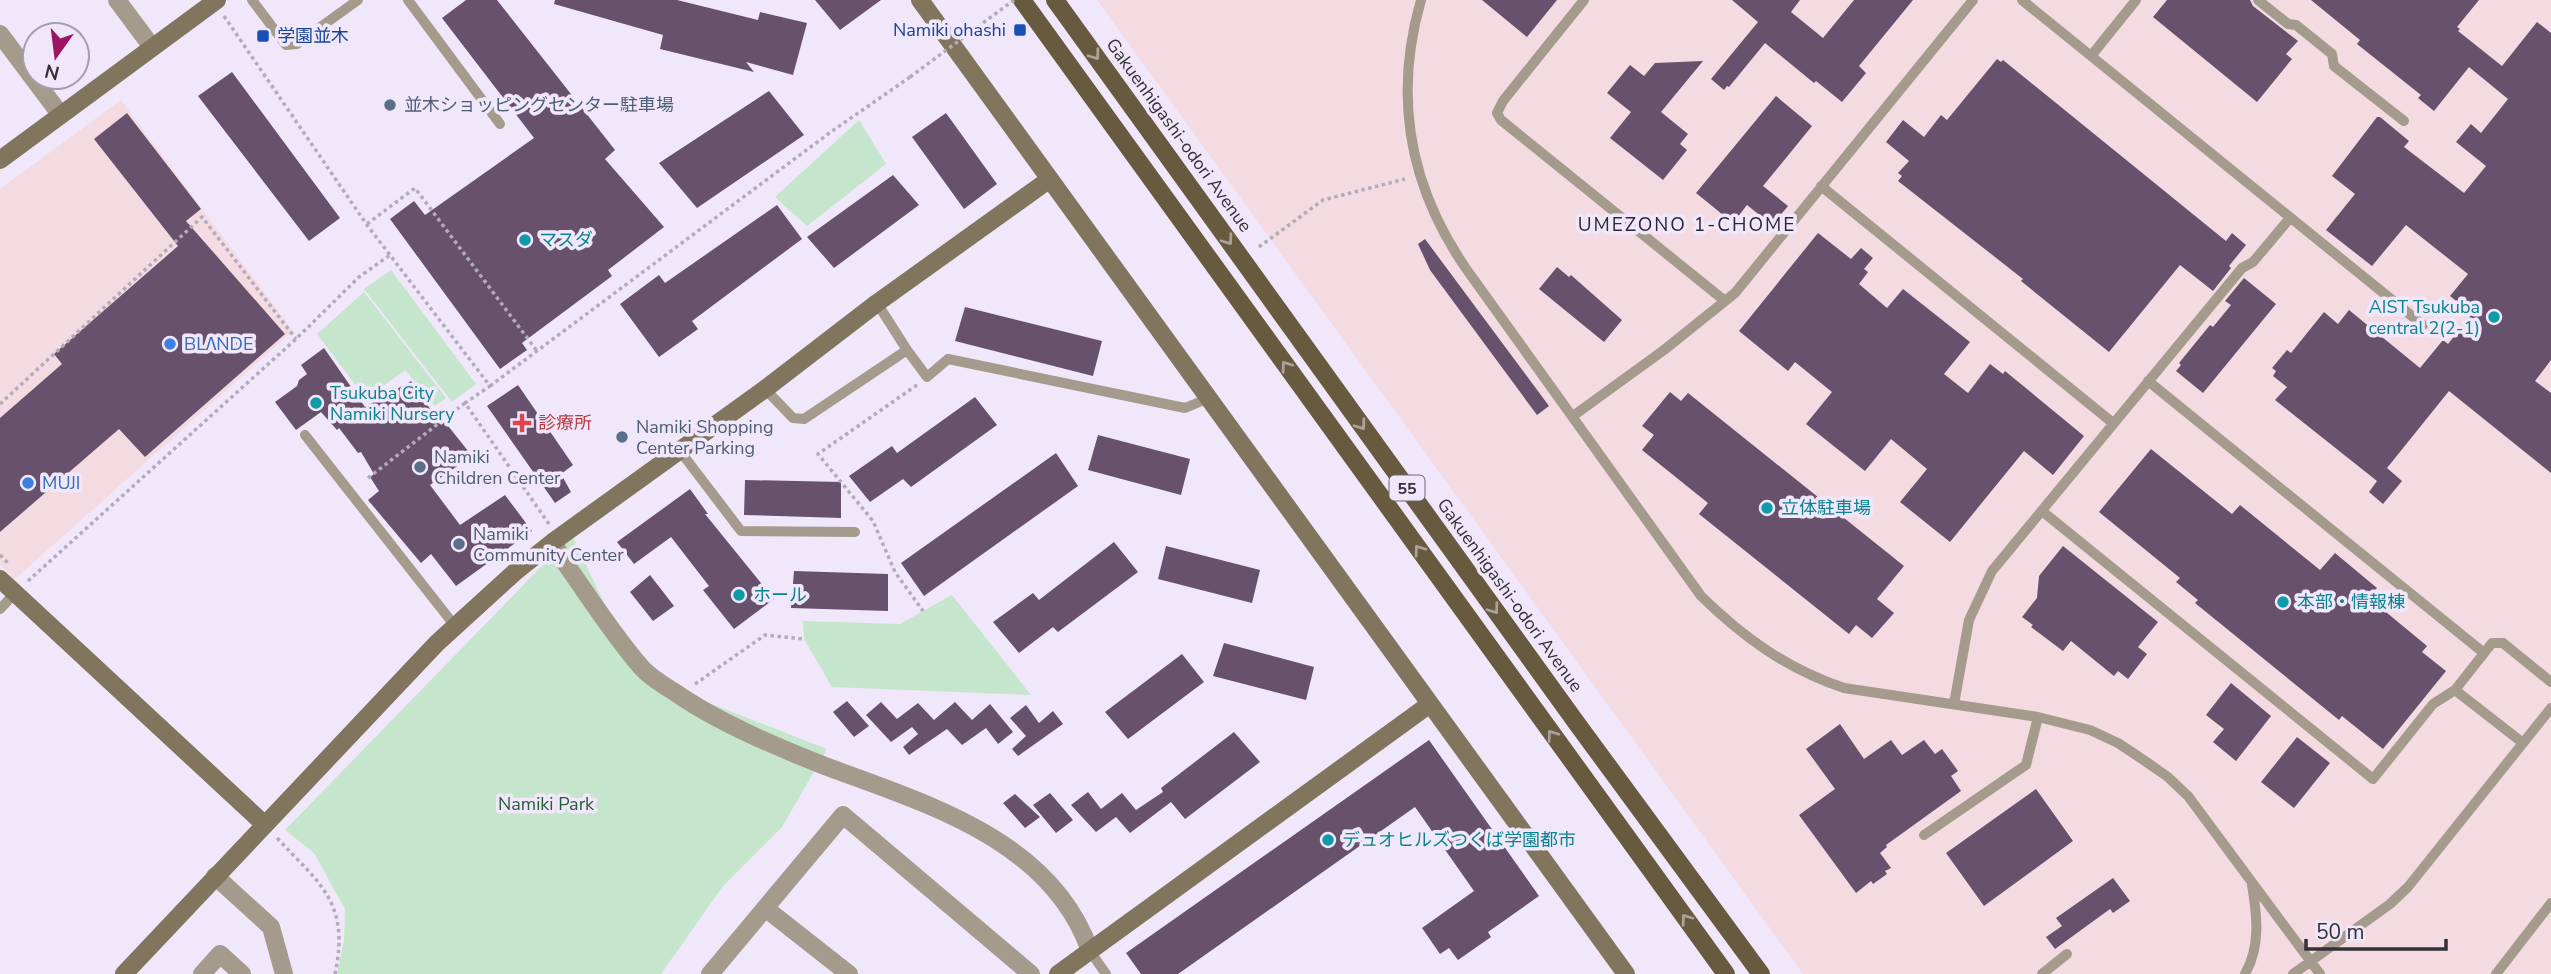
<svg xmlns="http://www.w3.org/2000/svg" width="2551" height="974" viewBox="0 0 2551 974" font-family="'Nunito Sans','Noto Sans JP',sans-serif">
<rect width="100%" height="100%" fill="#f1e7fa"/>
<path fill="#f4dae1" d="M1097,0H2551V974H1803Z
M121,100L293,331L15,579L0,565V189Z"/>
<path fill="#c5e5cc" d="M859,120L886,164L807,226L775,197Z
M391,270L476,384L452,402L364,289Z
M364,292L446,398L435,406L405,370L366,399L317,334Z
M572,535L627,652L676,690L827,749L782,827L723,886L661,974H337L344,941L345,909L314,853L285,830Z
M952,595L1031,695L832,687L804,639L803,621L900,624Z"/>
<path fill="#68516d" d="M466,0H497L615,150L605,159L664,227L608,270L612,276L522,343L527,350L500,369L390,219L414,201L425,215L534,138L442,18Z
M555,0H677L758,20L760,12L807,23L793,75L746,62L754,72L660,49L663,35L554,4Z
M815,0H881L840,30Z
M1482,0H1557L1527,37Z
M1732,0H1800L1791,12L1823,38L1854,0H1913L1859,66L1866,73L1842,102L1816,81L1814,83L1765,43L1729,87L1727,86L1724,90L1711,79L1758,22Z
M2167,0H2250L2253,6L2298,41L2286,54L2292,59L2257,102L2153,17Z
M2311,0H2479L2457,27L2460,29L2458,31L2502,66L2537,22L2551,33V360L2535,381L2551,393V473L2449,391L2387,468L2402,481L2383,504L2369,492L2377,481L2275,400L2287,387L2273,376L2276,371L2272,368L2287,350L2291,353L2324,312L2338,324L2349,310L2420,368L2443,340L2448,344L2472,314L2450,296L2468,274L2406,225L2372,266L2326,230L2355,194L2332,176L2377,117H2380L2409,141L2404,147L2464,193L2486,166L2456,142L2471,124L2481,133L2508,99L2469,67L2434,111L2418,98L2421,95L2357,44L2360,40Z
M1997,59L2001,62L2003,60L2226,241L2232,233L2246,245L2229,266L2231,268L2213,291L2180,265L2109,352L2021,281L2023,279L1898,181L1902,176L1898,173L1909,161L1886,142L1903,120L1924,137L1941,115L1947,120Z
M1703,61L1661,112L1688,134L1680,144L1687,150L1663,180L1610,138L1631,112L1607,93L1630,65L1644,76L1655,63Z
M232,72L340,218L309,241L198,96Z
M769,91L804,135L697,208L659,163Z
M1776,96L1812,126L1763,186L1788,206L1772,225L1747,205L1733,223L1696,193Z
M127,113L201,209L186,221L285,334L145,457L119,429L0,532V418L62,364L54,354L178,246L94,139Z
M946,113L997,184L964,209L912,137Z
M893,175L919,205L834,268L807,237Z
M777,205L802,239L692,321L698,329L659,357L620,304L659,275L665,283Z
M1818,233L1851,259L1861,248L1873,258L1864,269L1868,272L1859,284L1887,308L1903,289L1970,342L1944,374L1968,393L1990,364L2003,374L2005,371L2084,436L2053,475L2024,451L1950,542L1900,502L1927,469L1891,439L1865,471L1806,424L1832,392L1795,362L1788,371L1739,331Z
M1425,239L1549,406L1537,415L1430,270L1418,244Z
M1557,267L1569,277L1571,275L1622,320L1604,342L1539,289Z
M2244,278L2276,304L2203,393L2176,371L2181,365L2179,363L2210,325L2213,327L2231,305L2225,301Z
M965,307L1102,341L1093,376L955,341Z
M324,348L365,407L411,381L441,425L445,422L472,456L430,485L460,525L505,495L532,531L456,586L431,554L421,563L368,500L379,491L370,477L374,474L361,452L358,453L339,428L337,430L321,412L296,430L275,402L297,386L299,380L307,374L301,365Z
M518,385L573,465L561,474L571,492L555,503L487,406Z
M1670,392L1681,401L1688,393L1904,566L1877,599L1894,613L1872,638L1856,625L1849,634L1699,514L1708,503L1642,450L1654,435L1642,426Z
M975,397L997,425L911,487L903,479L870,502L849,476L892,446L897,453Z
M1098,435L1190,459L1181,495L1088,470Z
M2151,449L2232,514L2240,505L2320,570L2335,553L2377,588L2369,598L2427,646L2422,652L2446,671L2383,749L2342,716L2339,720L2195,603L2198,600L2176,582L2180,578L2099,512Z
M1056,453L1078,486L924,596L901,563Z
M745,480L841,482V518L744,515Z
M690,489L708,514H705L774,599L734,629L703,590L709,586L671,537L634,564L617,542Z
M1114,542L1138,572L1058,632L1053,627L1019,653L993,622L1033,593L1039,600Z
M1166,546L1260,570L1252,603L1158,579Z
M2063,546L2158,622L2138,647L2147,654L2128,679L2118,671L2114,676L2071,641L2063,651L2031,627L2033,625L2022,617L2037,598L2039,576Z
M794,571L888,574V611L791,608Z
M650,575L674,606L653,621L630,592Z
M1224,643L1314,667L1306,700L1213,676Z
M1182,654L1204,682L1128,739L1105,712Z
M2231,683L2271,716L2236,761L2213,742L2224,729L2206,715Z
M847,701L869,726L854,737L833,712Z
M881,702L897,719L918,703L934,720L955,702L972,720L990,704L1013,732L998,744L986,728L962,745L947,729L909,755L903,747L918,734L912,727L891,742L866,715Z
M1026,705L1039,723L1053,711L1063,724L1018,756L1012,749L1026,736L1010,718Z
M1840,724L1864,759L1891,740L1902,755L1924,740L1935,754L1942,749L1958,771L1951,776L1961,791L1886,845L1887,847L1880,853L1891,868L1885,871L1887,874L1873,884L1871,881L1856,893L1799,815L1835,789L1806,749Z
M1234,732L1260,762L1185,819L1171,802L1130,833L1116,817L1096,832L1071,805L1088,792L1101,809L1122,793L1136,810L1163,792L1161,788Z
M2297,737L2330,763L2294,808L2261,782Z
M1429,740L1539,896L1488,932L1491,937L1458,960L1449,948L1440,954L1422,928L1474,891L1415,807L1178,974H1141L1126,953Z
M2036,789L2073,841L1984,906L1946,853Z
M1050,793L1073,820L1056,833L1033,805Z
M1015,794L1040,817L1025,828L1003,803Z
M2113,878L2130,901L2113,913L2110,909L2055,949L2046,937L2062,926L2056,918Z"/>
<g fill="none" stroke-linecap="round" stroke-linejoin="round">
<path stroke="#b2abba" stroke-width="3.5" stroke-dasharray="3.5 3.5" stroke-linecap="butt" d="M224,16L367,225L490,386L465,403L549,524
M367,224L415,188L537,351
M1259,247L1323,200L1405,179
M917,385L818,454L873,521L895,572L923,611
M490,386L828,134L910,77
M0,404L202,217L296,339
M368,478L465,403
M0,555L8,563
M28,581L296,339L359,277L390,255
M695,684L765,635L804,639
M277,838C321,885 350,903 335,974"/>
<path stroke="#a49b8c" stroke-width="10" d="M252,0L286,45L297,44L358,0
M408,0L500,124
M1421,0C1393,97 1410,188 1467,270L1701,596C1744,638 1787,669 1844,688L2038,717L2090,730L2118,743L2145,761L2168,777L2188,796L2320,974
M1584,0L1503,101L1497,113L1501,120L1725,301
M2022,0L2423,325
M2258,0L2288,24L2296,25L2332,54L2334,66L2404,121
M2091,56L2136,0
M1821,186L2113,423
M907,350L927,377L948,359L1185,408L1209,398
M2148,381L2484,653
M765,389L793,418L804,419L907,350L877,303
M1573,416L1664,350L1735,293L1973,0
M305,435L455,626
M680,451L741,531L855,532
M2042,511L2373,779L2433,704L2455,690L2492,643H2503L2551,682
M0,609L15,593
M2455,690L2523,743
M1954,704L1969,620L1992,571L2242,268L2253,262L2290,218
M1924,835L2026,765L2038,717
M1090,951L1106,974
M2042,974L2067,954
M2245,974C2261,946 2257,915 2252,885
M2293,974L2390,904L2408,887L2551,708
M2496,974L2551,903"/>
<path stroke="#a49b8c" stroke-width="18" d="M117,0L152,47
M0,34L60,114
M554,541L560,556C587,593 612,634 642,668C651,678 665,686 676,693C719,723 776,747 825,766C924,803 1051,839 1090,951
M215,876L271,927L284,974
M765,908L849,974
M202,974L220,954L242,974
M710,974L843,815L1031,974"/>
<path stroke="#81755e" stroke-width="18" d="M920,0L1626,974
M0,160L217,0
M0,579L264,824
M124,974L437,643L515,572L554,541L765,389L877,303L1050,179
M1058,974L1430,704"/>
<path stroke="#685a3e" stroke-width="18" d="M1022,0L1726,974
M1055,0L1578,725L1761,974"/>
<path stroke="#b2abba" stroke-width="3.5" stroke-dasharray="3.5 3.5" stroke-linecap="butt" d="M910,77L1014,0"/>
</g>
<defs><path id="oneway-chevron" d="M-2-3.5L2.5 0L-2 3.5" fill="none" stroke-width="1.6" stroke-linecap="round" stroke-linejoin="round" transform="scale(1.75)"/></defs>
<g stroke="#aca09c">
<use href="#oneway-chevron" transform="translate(1095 55) rotate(54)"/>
<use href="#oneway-chevron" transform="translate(1228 240) rotate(54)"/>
<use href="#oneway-chevron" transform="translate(1286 366) rotate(-126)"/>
<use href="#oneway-chevron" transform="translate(1361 425) rotate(54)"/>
<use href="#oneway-chevron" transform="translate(1419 550) rotate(-126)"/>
<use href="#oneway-chevron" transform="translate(1494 609) rotate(54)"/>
<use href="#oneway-chevron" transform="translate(1552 735) rotate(-126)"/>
<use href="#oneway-chevron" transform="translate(1686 919) rotate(-126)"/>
</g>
<g fill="#1a4fb4" stroke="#f1e7fa" stroke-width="2.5">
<rect x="1013" y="23" width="14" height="14" rx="3.5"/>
<rect x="256" y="29" width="14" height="14" rx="3.5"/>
</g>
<g fill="#5c6f8a" stroke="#f1e7fa" stroke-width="2.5">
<circle cx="390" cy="105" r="7"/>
<circle cx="622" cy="437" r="7"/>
<circle cx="420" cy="467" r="7"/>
<circle cx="459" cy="544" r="7"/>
</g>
<g fill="#0f9aa8" stroke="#f1e7fa" stroke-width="2.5">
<circle cx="525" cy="240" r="7"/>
<circle cx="2494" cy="317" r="7"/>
<circle cx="316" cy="403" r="7"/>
<circle cx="1767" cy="508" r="7"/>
<circle cx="739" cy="595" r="7"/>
<circle cx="2283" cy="602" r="7"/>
<circle cx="1328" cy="840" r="7"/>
</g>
<g fill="#3f7fe0" stroke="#f1e7fa" stroke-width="2.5">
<circle cx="170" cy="344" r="7"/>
<circle cx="28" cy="483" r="7"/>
</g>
<path fill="#e0444e" stroke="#f1e7fa" stroke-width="2.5" d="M518.5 412.5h7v7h7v7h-7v7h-7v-7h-7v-7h7z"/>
<g text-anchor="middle" stroke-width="7" stroke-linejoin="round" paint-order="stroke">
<rect fill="#f1e7fa" stroke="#6d6872" stroke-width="2" x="1389.5" y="475.5" width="35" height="25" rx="5"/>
<g font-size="16" font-weight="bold" fill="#343138">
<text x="1407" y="494">55</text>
</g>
<g font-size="18" fill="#164399" stroke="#f1e7fa" text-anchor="end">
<text x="1006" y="36">Namiki ohashi</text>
<text x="277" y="42" text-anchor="start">学園並木</text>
</g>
<g font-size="18" fill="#4e5e75" stroke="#f1e7fa" text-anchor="start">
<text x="404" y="111">並木ショッピングセンター駐車場</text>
<text x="636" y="433">Namiki Shopping<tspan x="636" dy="21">Center Parking</tspan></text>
<text x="434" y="463">Namiki<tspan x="434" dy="21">Children Center</tspan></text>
<text x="473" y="540">Namiki<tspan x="473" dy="21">Community Center</tspan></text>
</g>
<g font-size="18" fill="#343138" stroke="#f1e7fa">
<text transform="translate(1179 135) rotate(54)" y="6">Gakuenhigashi-odori Avenue</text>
<text transform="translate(1510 595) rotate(54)" y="6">Gakuenhigashi-odori Avenue</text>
</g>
<g font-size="18" fill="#0d838f" stroke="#f1e7fa" text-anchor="start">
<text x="539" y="246">マスダ</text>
<text x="2480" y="313" text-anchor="end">AIST Tsukuba<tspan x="2480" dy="21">central 2(2-1)</tspan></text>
<text x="330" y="399">Tsukuba City<tspan x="330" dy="21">Namiki Nursery</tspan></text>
<text x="1781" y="514">立体駐車場</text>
<text x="753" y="601">ホール</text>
<text x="2297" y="608">本部・情報棟</text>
<text x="1342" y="846">デュオヒルズつくば学園都市</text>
</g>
<g font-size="18" fill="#366cbe" stroke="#f1e7fa" text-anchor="start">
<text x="184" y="350">BLΛNDE</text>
<text x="42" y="489">MUJI</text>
</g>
<g font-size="18" fill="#be3a42" stroke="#f1e7fa" text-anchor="start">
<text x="538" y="429">診療所</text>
</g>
<g font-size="18" fill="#265d39" stroke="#f1e7fa">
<text x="546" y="810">Namiki Park</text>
</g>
<g font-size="19" letter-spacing="2" fill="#2f2736" stroke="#f1e7fa">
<text x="1687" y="231">UMEZONO 1-CHOME</text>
</g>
</g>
<g transform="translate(56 56) rotate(194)"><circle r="33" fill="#f1e7fa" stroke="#a59eac" stroke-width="2"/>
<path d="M0-5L12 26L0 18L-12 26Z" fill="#9d1464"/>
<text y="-10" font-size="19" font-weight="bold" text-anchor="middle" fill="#343138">N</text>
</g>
<path d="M2306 939v10h140v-10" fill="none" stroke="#343138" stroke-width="3.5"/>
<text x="2316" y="939" font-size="21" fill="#343138" stroke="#f1e7fa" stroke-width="5" paint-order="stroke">50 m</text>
</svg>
